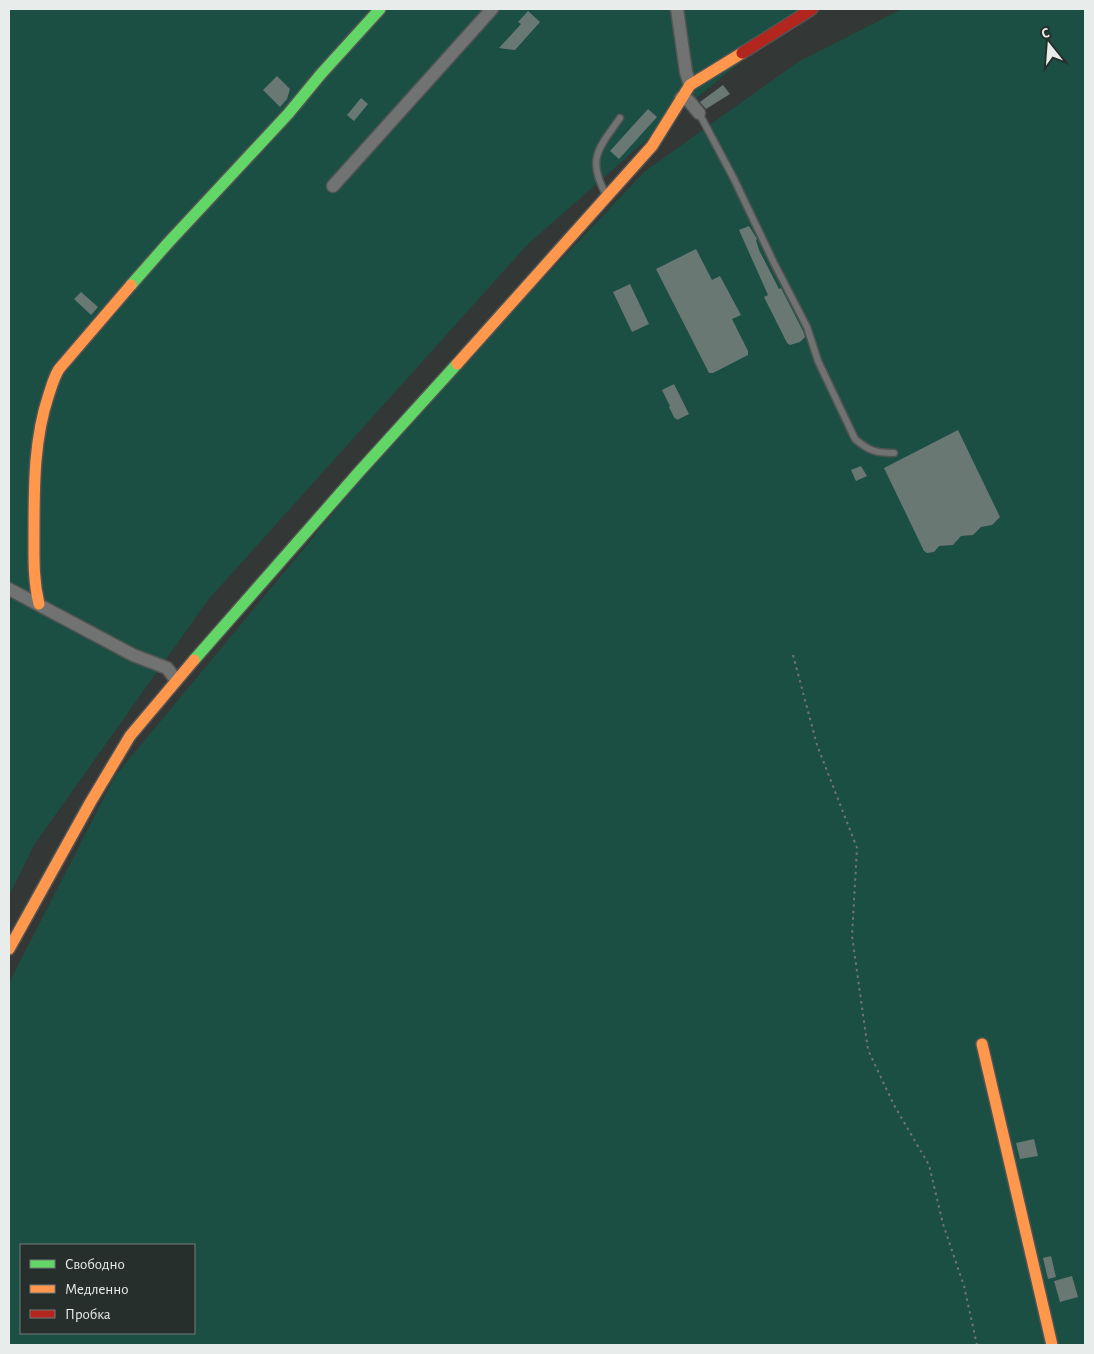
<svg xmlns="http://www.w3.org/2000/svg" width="1094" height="1354" viewBox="0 0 1094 1354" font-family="'Alegreya Sans',sans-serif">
<rect width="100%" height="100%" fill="#333735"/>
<path fill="#1c4f43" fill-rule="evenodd" d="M9,9H805L660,128L527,245L208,600L34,845L9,896Z
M902,9H1085V1345H9V983L115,776L355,487L502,322L644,172L798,62ZM21,1245H194V1333H21Z"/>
<path fill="#697873" d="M528,11L540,22L515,50L499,48L521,24L518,22Z
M277,76L290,89L287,99L280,107L263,90Z
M723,85L730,94L706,109L700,102Z
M361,98L368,104L354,121L347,115Z
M648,109L657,117L619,159L610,151Z
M749,226L757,239L756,240L759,250L779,289L781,288L803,331L805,337L800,342L790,345L787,343L764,297L768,295L739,230Z
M696,249L712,280L720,276L741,315L732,319L748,351V355L713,373H709L656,269Z
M630,284L649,324L632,332L613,292Z
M81,292L98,307L91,315L74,299Z
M674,384L689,414L677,420L676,418L675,419L669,407L670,406L662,390Z
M958,430L1000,517L992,525L981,527L973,535L961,536L953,545L939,546L934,552L927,553L924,551L884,468Z
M861,466L867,476L856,481L851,470Z
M1034,1139L1038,1156L1020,1159L1016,1143Z
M1051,1256L1056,1277L1048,1279L1043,1258Z
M1072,1276L1078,1297L1060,1302L1054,1281Z"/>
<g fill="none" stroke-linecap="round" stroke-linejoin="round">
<g stroke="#515453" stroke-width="9">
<path id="lane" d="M699,113L734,179L774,263L807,327L818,361L855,439C869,451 876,453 894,453
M607,196C586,160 598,149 620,118"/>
</g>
<g stroke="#515453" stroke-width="15">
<path id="street" d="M677,9L686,72L690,85
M681,98L689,101L699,113
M333,186L492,9
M9,589L133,655L167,668L176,680"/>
</g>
<g stroke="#515453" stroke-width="14">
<path id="fast" d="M131,285L168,243L288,114L321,74L380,9
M194,660L359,472L457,364"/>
</g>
<g stroke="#515453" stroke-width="14">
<path id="slow" d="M457,364L652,146L690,85L742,53
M39,604C33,579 34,557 34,531C34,485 34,438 49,394C52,385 54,377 59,369L131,285
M9,949L90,803L130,736L194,660
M982,1044L1052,1345"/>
</g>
<g stroke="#515453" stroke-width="14">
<path id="jam" d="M742,53L812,9"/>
</g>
<path stroke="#717473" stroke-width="2" stroke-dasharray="2.5 4" stroke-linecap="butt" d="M793,655L817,745L857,848L852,936L868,1050L894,1105L929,1165L943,1224L964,1286L977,1345"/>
<use href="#lane" stroke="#717372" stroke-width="6"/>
<use href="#street" stroke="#717372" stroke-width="12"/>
<use href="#fast" stroke="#63d668" stroke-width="11"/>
<use href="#slow" stroke="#ff974d" stroke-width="11"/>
<use href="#jam" stroke="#b3261e" stroke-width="11"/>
</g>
<rect width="1094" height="1354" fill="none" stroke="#e8eceb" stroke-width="20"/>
<rect x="20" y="1244" width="175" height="90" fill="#272f2c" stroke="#747b78"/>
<rect x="30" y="1260" width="25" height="8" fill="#63d668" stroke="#747b78"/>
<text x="65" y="1269" font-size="15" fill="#e8eceb">Свободно</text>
<rect x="30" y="1285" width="25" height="8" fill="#ff974d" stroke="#747b78"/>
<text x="65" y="1294" font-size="15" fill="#e8eceb">Медленно</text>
<rect x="30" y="1310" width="25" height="8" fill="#b3261e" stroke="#747b78"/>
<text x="65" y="1319" font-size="15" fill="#e8eceb">Пробка</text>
<g transform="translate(1049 45) rotate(343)" stroke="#272f2c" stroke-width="4" paint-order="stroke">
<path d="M0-4L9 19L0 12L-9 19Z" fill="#e8eceb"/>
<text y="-8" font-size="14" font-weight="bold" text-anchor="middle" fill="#e8eceb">С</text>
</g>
</svg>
